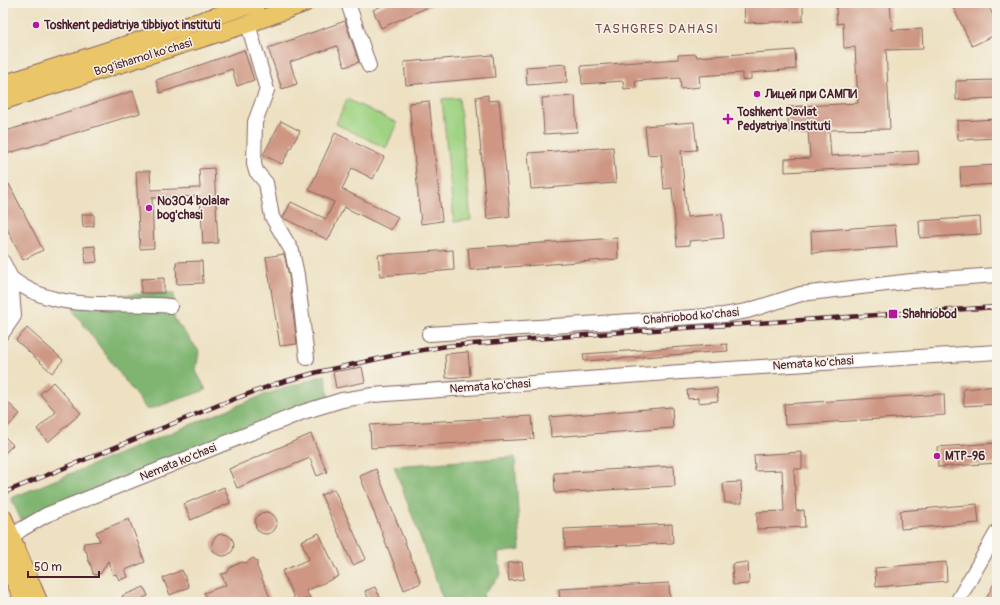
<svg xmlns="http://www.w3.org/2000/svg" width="1000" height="605" viewBox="0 0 1000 605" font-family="Pangolin,sans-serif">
<rect width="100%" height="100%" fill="#f7f3e8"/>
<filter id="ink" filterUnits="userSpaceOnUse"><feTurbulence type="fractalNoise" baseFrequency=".025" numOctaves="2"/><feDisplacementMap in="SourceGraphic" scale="8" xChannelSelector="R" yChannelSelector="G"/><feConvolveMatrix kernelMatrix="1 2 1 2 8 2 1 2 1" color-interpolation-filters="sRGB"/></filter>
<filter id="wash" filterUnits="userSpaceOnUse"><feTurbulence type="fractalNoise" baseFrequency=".012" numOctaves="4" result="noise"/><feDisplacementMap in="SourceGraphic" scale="16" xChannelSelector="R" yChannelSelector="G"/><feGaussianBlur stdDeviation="0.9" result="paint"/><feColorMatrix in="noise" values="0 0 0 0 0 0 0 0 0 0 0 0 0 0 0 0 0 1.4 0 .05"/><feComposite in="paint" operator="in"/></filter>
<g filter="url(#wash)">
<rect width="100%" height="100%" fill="#ede1c2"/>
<path fill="#9fd383" stroke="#747957" d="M459,98L471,220L454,222L442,99Z
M347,99L397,123L386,148L336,124Z"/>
<path fill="#7fb571" stroke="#646a4e" d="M174,293V319L199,351L196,371L206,390L147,410L63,297Z
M325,375L329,398L270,418L21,520L11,498L261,396Z
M515,457L520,550L498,553L501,575L483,594L485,602H444L394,466Z"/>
<g id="blocks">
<path fill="#ce9683" d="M388,3H437L381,28L373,10Z
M744,3H803V21L745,23Z
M836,3H890L892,30L922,29L923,49L886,50L890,129L829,130L831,156L918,151L919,165L785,172V159L810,158L808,131L789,132L787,107L858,103L855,47L844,48L843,23L837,24Z
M951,3H987L997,24V34L972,46Z
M345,21L359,62L345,67L337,46L290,62L297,84L282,89L268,48Z
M244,50L254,80L237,86L232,69L160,93L156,80Z
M795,50L796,69L751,73V79L742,80V73L699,76L700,87L681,89L680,78L635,81L636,88L624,89L623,81L582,84L581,66L678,59V55L696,54L697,57Z
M493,55L495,77L406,85L404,62Z
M566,64L567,82L527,85L526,67Z
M997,80V98L956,100V81Z
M133,91L140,113L3,155V132Z
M488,95V101L499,100L510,216L487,219L476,97Z
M575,96L577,132L544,134L542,98Z
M429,101L442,221L421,224L409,103Z
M997,119V138L958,140L957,121Z
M281,121L300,131L282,164L263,155Z
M694,122L697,150L681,151L687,217L722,214L724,238L689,241L690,245L677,246L672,188L664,189L661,154L648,155L645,126Z
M335,133L384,157L373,179L352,168L342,189L398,217L391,230L344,207L328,240L283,218L291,202L326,219L334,202L309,190Z
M613,147L616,183L531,189L528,153Z
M997,165V184L961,186L960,167Z
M214,168L218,243L203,244L200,196L152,198L154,248L140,249L136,171H150L151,190L200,188L199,169Z
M9,184L43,250L23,260L3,221V187Z
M82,214H94V226L83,227Z
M980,217L981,234L920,238L919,221Z
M895,225L897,247L812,253L811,231Z
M617,238L618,259L470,270L468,248Z
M95,246L97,262L86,263L84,247Z
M453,250L454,270L380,276L378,255Z
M284,254L289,276L297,344L280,346L266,257Z
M202,261L203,283L177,284L176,262Z
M164,278V293H141V279Z
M27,328L63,360L52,373L16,340Z
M727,344L728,351L584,361L583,354Z
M468,352L470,376L446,378L445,354Z
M362,367L365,382L336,388L333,372Z
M53,382L81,413L48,442L37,429L56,412L40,394Z
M997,386V404L964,406L963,389Z
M717,388L718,401L698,403V398L688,399L687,390Z
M944,394L945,415L785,425L784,404Z
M3,398L20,414L3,432Z
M672,407L673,428L551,437L550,417Z
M532,416L534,439L371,448L370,425Z
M311,434L327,472L317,476L310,458L237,488L229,469Z
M3,435L13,445L3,455Z
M997,443V463L938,467L937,447Z
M802,452V469H794L796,511L804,510L805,527L757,529V512L784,511L782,470L755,471L754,455Z
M674,466L675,486L555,493L554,473Z
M376,469L421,583L404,590L360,476Z
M741,482L742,503H725L723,483Z
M224,487L230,503L191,520L184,504Z
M334,489L366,559L353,565L321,495Z
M977,504L979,523L901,529L900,511Z
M255 523a11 11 0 1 1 22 0a11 11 0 1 1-22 0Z
M129,519L145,562L125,570L128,577L119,580L116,574L113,575L108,561L101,573L96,575L93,574L91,565L88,560L87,552L83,549L84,543L100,541L96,532Z
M672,524L673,543L565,548L564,529Z
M319,533L339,576L306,591L310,598L296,602L282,571L309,559L301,541Z
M212 545a11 11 0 1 1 22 0a11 11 0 1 1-22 0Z
M253,558L257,561V567L272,602H208L204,593L226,585L221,574L227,573L231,567L242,562L246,563Z
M522,562L524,579L509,581L507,563Z
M748,562L749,584L733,585L732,564Z
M946,562L947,581L876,587L875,568Z
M182,570L189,587L170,595L163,578Z
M997,578V602H984Z
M669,583L670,602H560L559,589Z
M144,587L148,596L143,598L145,602H124L122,596Z
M375,587L382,602H370L365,591Z"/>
</g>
</g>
<g filter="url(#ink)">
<use href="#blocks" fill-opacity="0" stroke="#836360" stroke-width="1"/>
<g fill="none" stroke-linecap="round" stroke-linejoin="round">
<g stroke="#836360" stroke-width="16">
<path id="minor" d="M348,3L369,66
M248,24L267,90L255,122L254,164L256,171L266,183L272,217L292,251L297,275L307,358
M3,262L11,278L14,316L3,332
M11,278C55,314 117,301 170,306
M429,334L724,315L747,311L801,294L912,281L997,275
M3,543L22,529L46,515L303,412L342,400L373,395L681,372L997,352
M957,602L997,532"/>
</g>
<g stroke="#836360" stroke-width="19">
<path id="major" d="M3,84L257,3
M3,101L248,24L305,3
M3,517L39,602
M3,554L24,602"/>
</g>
<use href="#minor" stroke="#fff" stroke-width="14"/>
<use href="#major" stroke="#ebc669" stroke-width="17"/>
<g stroke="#4a1f2b" stroke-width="4.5">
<path id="rail" d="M3,493L221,404L275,384L318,372L405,353L447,346L624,332L997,307"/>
</g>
<use href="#rail" stroke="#f7f3e8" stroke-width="3" stroke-dasharray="9" stroke-linecap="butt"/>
</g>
</g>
<g fill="#b5179e" stroke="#f7f3e8" stroke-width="1.5">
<circle cx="36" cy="25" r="4"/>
<circle cx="757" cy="94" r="4"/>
<path d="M726 113h4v4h4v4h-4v4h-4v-4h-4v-4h4z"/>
<circle cx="149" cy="208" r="4"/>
<rect x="888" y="309" width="10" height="10" rx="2"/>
<circle cx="937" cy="456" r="4"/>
</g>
<g text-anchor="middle" stroke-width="3" stroke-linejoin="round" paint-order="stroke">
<g font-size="12" font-weight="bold" fill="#4a1f2b" stroke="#f7f3e8" text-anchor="start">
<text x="44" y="29">Toshkent pediatriya tibbiyot instituti</text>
<text x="765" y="98">Лицей при САМПИ</text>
<text x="737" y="116">Toshkent Davlat<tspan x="737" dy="14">Pedyatriya Instituti</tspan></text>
<text x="157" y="205">№304 bolalar<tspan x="157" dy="14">bog'chasi</tspan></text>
<text x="902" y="318">Shahriobod</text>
<text x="945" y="460">MTP-96</text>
</g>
<g font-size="12" fill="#4a1f2b" stroke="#f7f3e8">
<text transform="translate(143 57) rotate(-17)" y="4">Bog'ishamol ko'chasi</text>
<text transform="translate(691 316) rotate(-5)" y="4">Chahriobod ko'chasi</text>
<text transform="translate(813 363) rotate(-4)" y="4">Nemata ko'chasi</text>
<text transform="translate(490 386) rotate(-4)" y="4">Nemata ko'chasi</text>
<text transform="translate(178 462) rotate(-22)" y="4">Nemata ko'chasi</text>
</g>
<g font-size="13" letter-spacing="1" fill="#78494a" stroke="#f7f3e8">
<text x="657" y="33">TASHGRES DAHASI</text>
</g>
</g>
<rect width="1000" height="605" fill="none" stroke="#f7f3e8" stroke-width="16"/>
<path d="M28 571v6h71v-6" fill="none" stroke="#4a1f2b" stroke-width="2"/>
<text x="34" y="571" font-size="12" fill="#4a1f2b" stroke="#f7f3e8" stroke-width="3" paint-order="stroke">50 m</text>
</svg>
